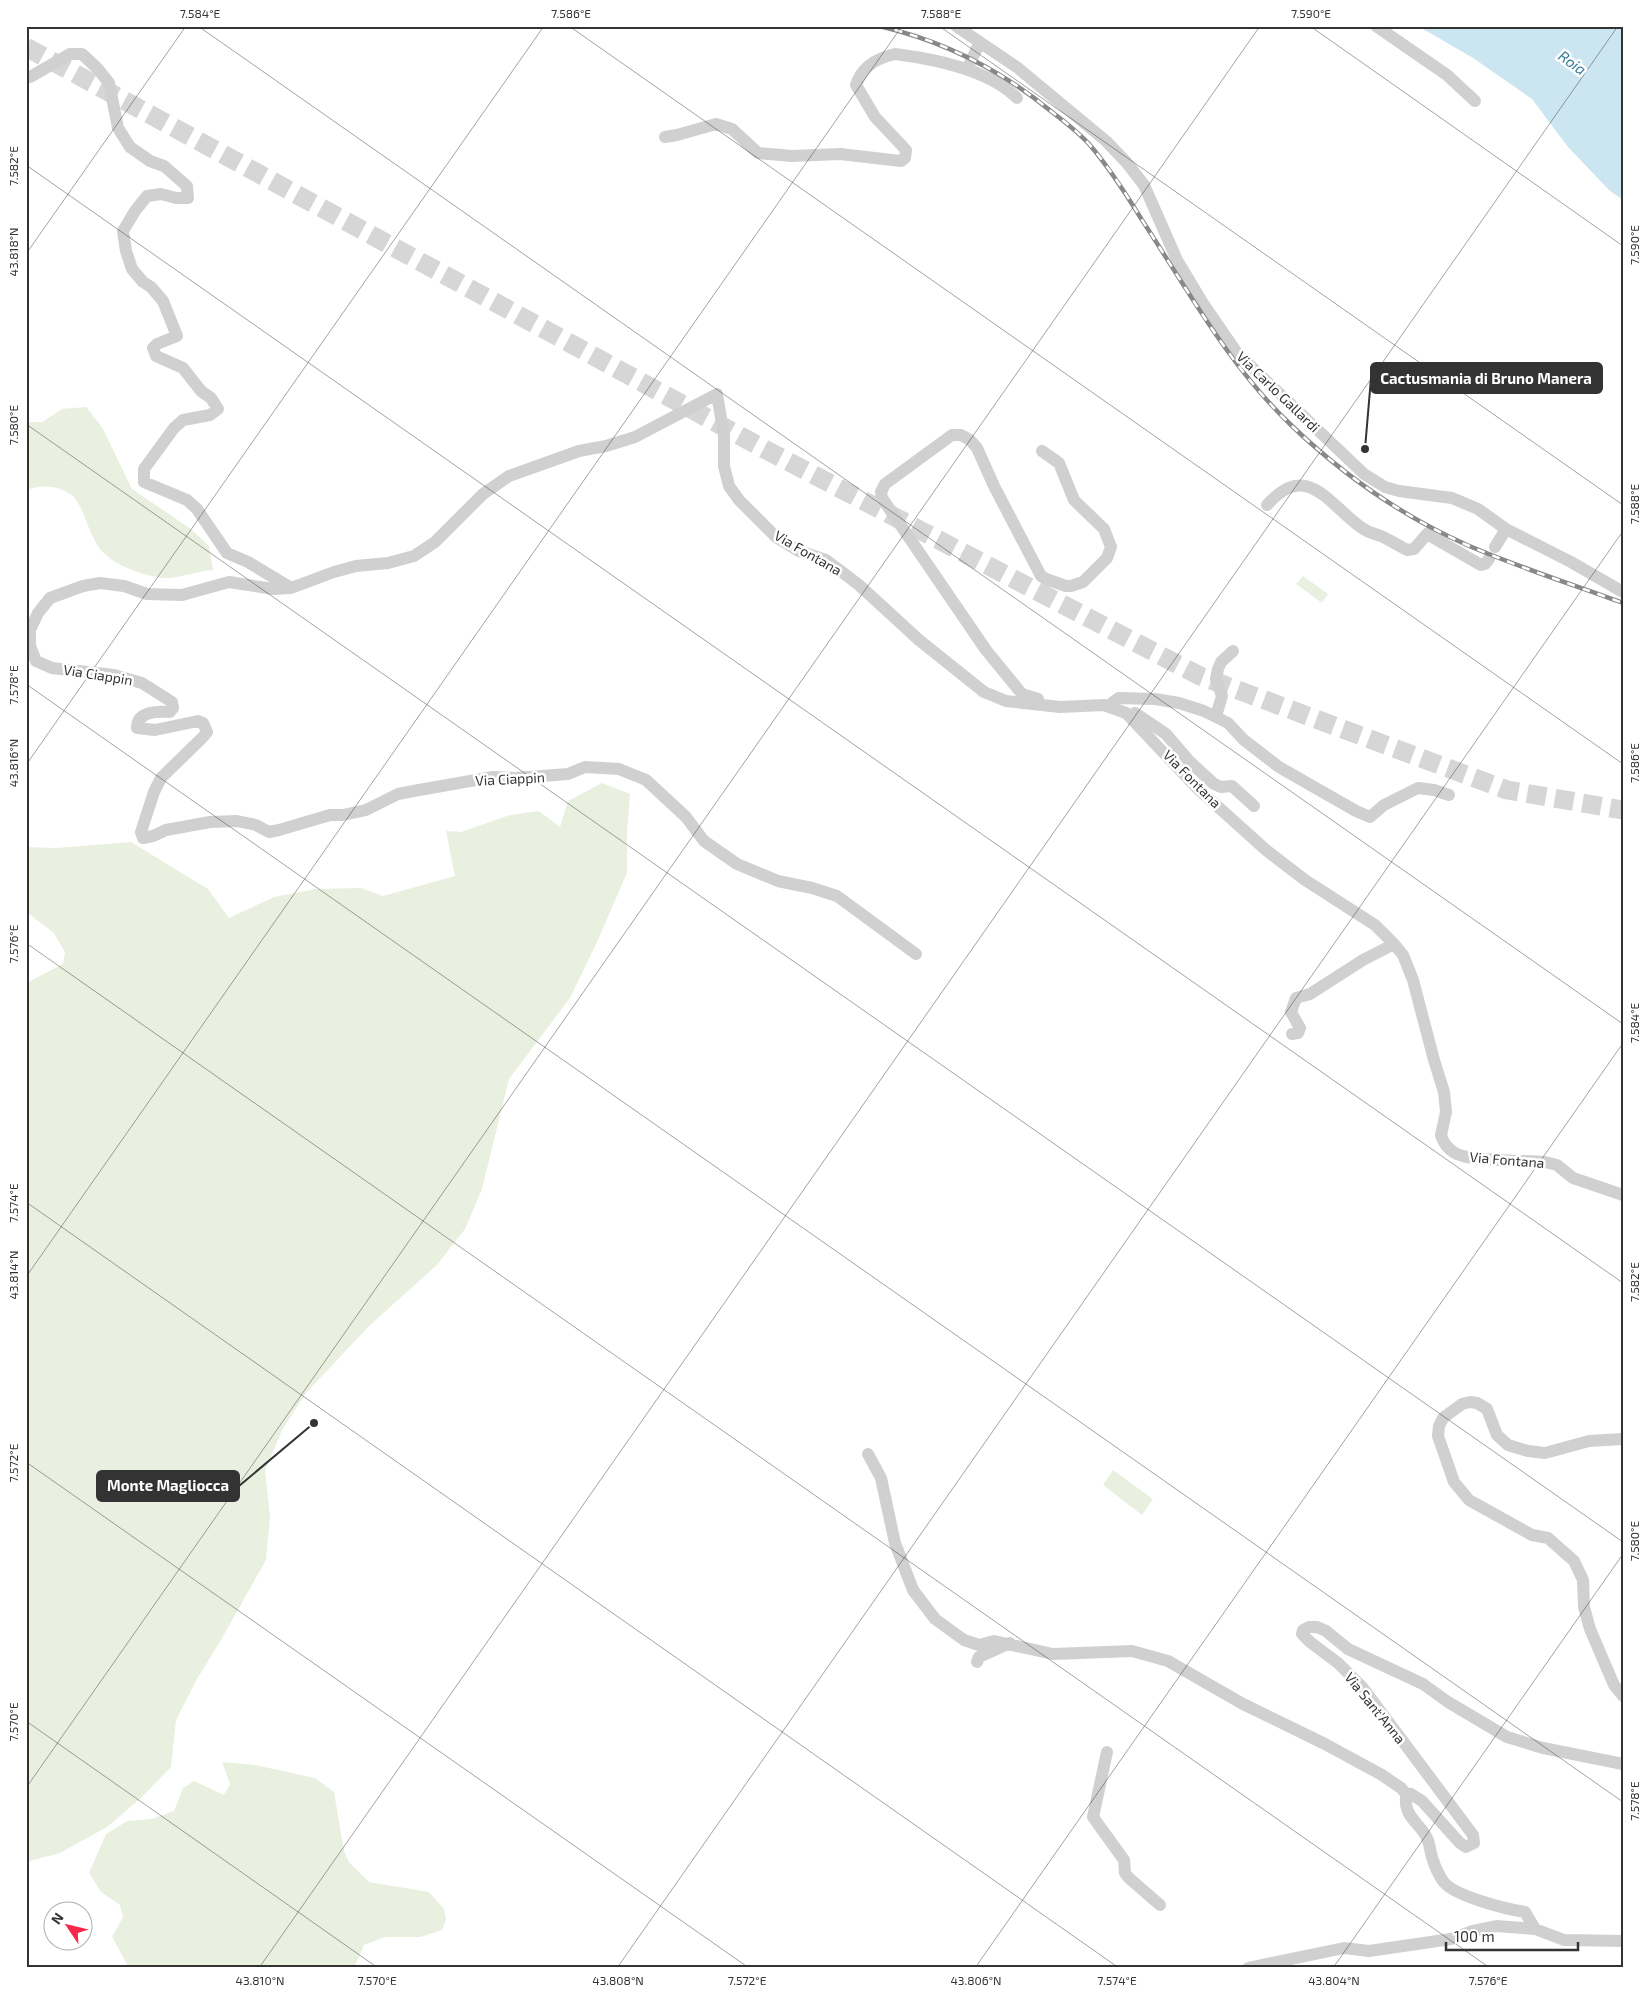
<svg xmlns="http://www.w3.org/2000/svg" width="1649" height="1994" viewBox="0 0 1649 1994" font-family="'Exo 2',sans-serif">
<rect width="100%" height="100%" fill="#fff"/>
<path fill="#eaf0e0" d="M86,407L102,427L132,489L191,529L209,546L213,570C199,571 185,576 171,578C155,580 119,567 107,556C88,540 88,514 73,496C70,493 64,491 60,489C49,485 37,486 26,490V422H42L62,409Z
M1303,576L1328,594L1322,603L1296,584Z
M602,783L630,794L627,831V873L597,942L570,998L509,1079L482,1189L465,1229L437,1265L369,1326L306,1393L282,1430L265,1471L270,1516L266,1560L221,1640L197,1679L176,1720L171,1767L141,1798L107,1827L60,1853L26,1862V983L63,964L65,952L53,932L26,912V847L56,848L131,842L208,889L229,918L274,897L316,889L361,888L383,896L455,876L446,831L461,832L510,815L539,811L560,827L568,801Z
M1113,1470L1153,1499L1142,1515L1103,1485Z
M222,1762L255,1765L315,1778L334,1792L344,1851L349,1862L369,1882L429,1892L444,1909L446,1920L442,1930L420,1937H385L364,1945L354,1968H129L112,1937L123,1917L120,1905L101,1892L89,1873L106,1834L127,1821L152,1819L174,1811L183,1788L194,1781L224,1795L230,1784Z"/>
<path fill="#cbe6f1" d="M1418,26H1623V200L1609,190L1568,147L1532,99L1473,58Z"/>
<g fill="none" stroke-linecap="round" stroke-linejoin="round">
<path stroke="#d6d6d6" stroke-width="19" stroke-dasharray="19 9" stroke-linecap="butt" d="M26,47L768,451L1200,676L1507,790L1623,810"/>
<path stroke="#d0d0d0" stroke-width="12" d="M956,26L1018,68L1106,141L1127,163L1144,185L1177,260L1204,305L1237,353L1364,474L1385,487L1399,491L1452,498L1478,509L1506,529L1571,562L1623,592
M1376,26L1447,75L1475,101
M967,69L980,42
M26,76L30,77L70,54H82L98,69L109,83L118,128L130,147L150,161L164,166L187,186L188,198H176L161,194L147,196L135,211L123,231L126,251L132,269L143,282L151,287L163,301L177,336L157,344L153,348L156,356L183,368L201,391L211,398L218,409L210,415L183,420L174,428L144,469V482L187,500L197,509L227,553L248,562L291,588
M665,137L677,135L716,124L732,129L758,153L792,156L840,154L901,161L905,158L906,150L875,117L856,85C862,66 877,58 895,54C934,59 988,69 1017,98
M1267,505C1307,460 1328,504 1362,528C1372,535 1375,533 1383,537C1392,541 1399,546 1407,550L1414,549L1427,534L1481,565L1485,564L1489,559
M1495,547L1506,529
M1038,699L1022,694L986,650L882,498L881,492L885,484L952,435H961L970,440L977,448L994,486L1041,576L1046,579L1066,586H1071L1083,582L1107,558L1111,547L1104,529L1074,500L1059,463L1042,451
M1112,707V703L1119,698L1155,699L1179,703L1204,711L1228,723L1244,740L1279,767L1356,811L1370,817L1384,805L1418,788L1434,790L1449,795
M1135,713L1166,734L1189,761L1214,784L1221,787L1232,786L1254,806
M1216,716L1222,696L1216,679L1218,669L1221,662L1233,651
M916,954L837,896L812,888L778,881L737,864L704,841L686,817L646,780L619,769L585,767L568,774L515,778L493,777L419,790L398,794L366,810L343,815H330L279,830L269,832L256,825L237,821L210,822L166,830L153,836L143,838L141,832L154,792L161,778L202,738L207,732L203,723L198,721L155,730L137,728C137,711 158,711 170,712L173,708L172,702L142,683L114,675L52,668L36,661L30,646V630L38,613L50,598L83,586L100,583L124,586L147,594L182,595L229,582L273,589L291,588L334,572L356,566L388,563L414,556L435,542L483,494L509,476L579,451L606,446L635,437L717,394L724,436V466L729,486L739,500L776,537L799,551L826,560L842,572L859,585L919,640L984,692L1006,701L1060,707L1104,705L1126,713L1196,787L1266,850L1305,880L1375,925L1394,944L1403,955L1413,980L1434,1060L1444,1092L1446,1112L1441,1135C1443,1142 1448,1149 1455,1153C1470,1162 1525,1160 1545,1162L1557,1165L1573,1178L1623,1195
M1292,1034L1298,1033L1300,1028L1291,1012L1296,998L1310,994L1363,960L1394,944
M1623,1439L1589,1441L1545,1453L1528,1451L1508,1445L1497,1435L1487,1409L1477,1403L1470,1402L1462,1404L1443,1418L1439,1426L1438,1436L1454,1482L1469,1500L1532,1535L1548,1538L1574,1561L1583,1580L1584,1607L1590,1629L1614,1685L1623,1696
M868,1454L881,1478L895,1543L913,1590L935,1619L964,1640L979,1645L994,1641L1053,1654L1132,1651L1168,1661L1243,1704L1325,1744L1382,1775L1401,1788L1408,1796
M977,1662L979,1657L1010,1643
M1107,1752L1093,1817L1124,1860L1125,1873L1129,1878L1160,1905
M1535,1929L1525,1912C1506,1909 1453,1896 1443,1881C1439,1875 1435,1867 1433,1860C1430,1853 1430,1844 1427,1838C1420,1823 1404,1817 1406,1798L1411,1794L1422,1801L1460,1843L1466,1847L1474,1843L1473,1835L1363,1688L1338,1663L1310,1642L1302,1634L1303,1630L1309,1627H1317L1326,1631L1348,1649L1423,1684L1448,1702L1507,1737L1543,1748L1623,1764
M1248,1968L1344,1948L1369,1951L1451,1939L1472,1931L1496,1926L1535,1929L1564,1940L1623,1941"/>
<g stroke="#888" stroke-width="4.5">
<path id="rail" d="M879,26C944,41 1001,70 1052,112C1065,122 1078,132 1089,144C1109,167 1126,194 1142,220C1188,290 1229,366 1291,425C1342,474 1402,516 1467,545C1518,567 1571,584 1623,603"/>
</g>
<use href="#rail" stroke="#fff" stroke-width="2.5" stroke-dasharray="8" stroke-linecap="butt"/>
</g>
<path fill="none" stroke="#333" stroke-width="1" stroke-opacity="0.45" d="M198,26L1623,1024M569,26L1623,764M939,26L1623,505M1310,26L1623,246M26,165L1623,1283M26,254L186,26M26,424L1623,1542M26,684L1623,1802M26,765L544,26M26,943L1490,1968M26,1202L1119,1968M26,1277L902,26M26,1462L749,1968M26,1721L378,1968M26,1788L1260,26M259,1968L1618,26M617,1968L1623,531M975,1968L1623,1043M1333,1968L1623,1554"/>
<g text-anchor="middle" stroke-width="5" stroke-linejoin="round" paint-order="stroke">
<g font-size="14" fill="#333" stroke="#fff">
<text transform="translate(1278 392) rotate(44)" y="5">Via Carlo Gallardi</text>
<text transform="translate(808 553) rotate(30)" y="5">Via Fontana</text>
<text transform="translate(98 675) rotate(9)" y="5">Via Ciappin</text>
<text transform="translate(510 779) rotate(-3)" y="5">Via Ciappin</text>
<text transform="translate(1192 779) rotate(45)" y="5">Via Fontana</text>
<text transform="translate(1507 1160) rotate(5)" y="5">Via Fontana</text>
<text transform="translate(1375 1708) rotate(51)" y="5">Via Sant'Anna</text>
</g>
<g font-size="15" font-style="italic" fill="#347a98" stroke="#fff">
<text transform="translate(1572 63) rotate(36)" y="5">Roia</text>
</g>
</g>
<path fill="none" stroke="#333" stroke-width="2" d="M1365 449L1371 378M314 1423L239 1486"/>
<g fill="#333" stroke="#fff" stroke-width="2">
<circle cx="1365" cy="449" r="5"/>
<circle cx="314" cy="1423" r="5"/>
</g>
<g fill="#333" stroke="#333" stroke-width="2">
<rect x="1371" y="363" width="231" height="30" rx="5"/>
<rect x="97" y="1471" width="142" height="30" rx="5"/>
</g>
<g font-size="15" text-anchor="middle" font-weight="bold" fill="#fff">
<text x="1486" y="384">Cactusmania di Bruno Manera</text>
<text x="168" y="1491">Monte Magliocca</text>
</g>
<rect width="1649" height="1994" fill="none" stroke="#ffffff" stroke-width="55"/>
<g transform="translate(68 1926) rotate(305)"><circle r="24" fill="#ffffff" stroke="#adadad"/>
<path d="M0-4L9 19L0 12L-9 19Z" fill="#f7274b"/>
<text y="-8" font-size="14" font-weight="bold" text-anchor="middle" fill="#333333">N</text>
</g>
<path d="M1446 1942v8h132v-8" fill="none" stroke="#333333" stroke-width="2.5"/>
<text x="1454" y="1942" font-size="15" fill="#333333" stroke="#ffffff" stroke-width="4" paint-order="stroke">100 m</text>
<rect x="28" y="28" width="1594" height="1938" fill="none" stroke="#333" stroke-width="2"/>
<g font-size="12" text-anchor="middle" fill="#333">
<text x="200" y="18">7.584°E</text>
<text x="571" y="18">7.586°E</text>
<text x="941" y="18">7.588°E</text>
<text x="1311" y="18">7.590°E</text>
<text transform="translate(14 166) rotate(-90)" y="4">7.582°E</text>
<text transform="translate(1635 245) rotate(-90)" y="4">7.590°E</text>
<text transform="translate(14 252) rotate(-90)" y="4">43.818°N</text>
<text transform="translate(14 425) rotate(-90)" y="4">7.580°E</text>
<text transform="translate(1635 504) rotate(-90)" y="4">7.588°E</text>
<text transform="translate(14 685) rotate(-90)" y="4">7.578°E</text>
<text transform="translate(1635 763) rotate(-90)" y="4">7.586°E</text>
<text transform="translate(14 763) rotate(-90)" y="4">43.816°N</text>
<text transform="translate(14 944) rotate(-90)" y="4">7.576°E</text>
<text transform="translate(1635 1023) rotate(-90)" y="4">7.584°E</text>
<text transform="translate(14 1203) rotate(-90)" y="4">7.574°E</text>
<text transform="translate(14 1275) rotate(-90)" y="4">43.814°N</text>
<text transform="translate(1635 1282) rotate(-90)" y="4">7.582°E</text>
<text transform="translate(14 1463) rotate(-90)" y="4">7.572°E</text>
<text transform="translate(1635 1541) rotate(-90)" y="4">7.580°E</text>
<text transform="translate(14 1722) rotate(-90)" y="4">7.570°E</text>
<text transform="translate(1635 1801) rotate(-90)" y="4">7.578°E</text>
<text x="260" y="1985">43.810°N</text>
<text x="377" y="1985">7.570°E</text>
<text x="618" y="1985">43.808°N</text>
<text x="747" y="1985">7.572°E</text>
<text x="976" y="1985">43.806°N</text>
<text x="1117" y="1985">7.574°E</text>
<text x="1334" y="1985">43.804°N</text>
<text x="1488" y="1985">7.576°E</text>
</g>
</svg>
